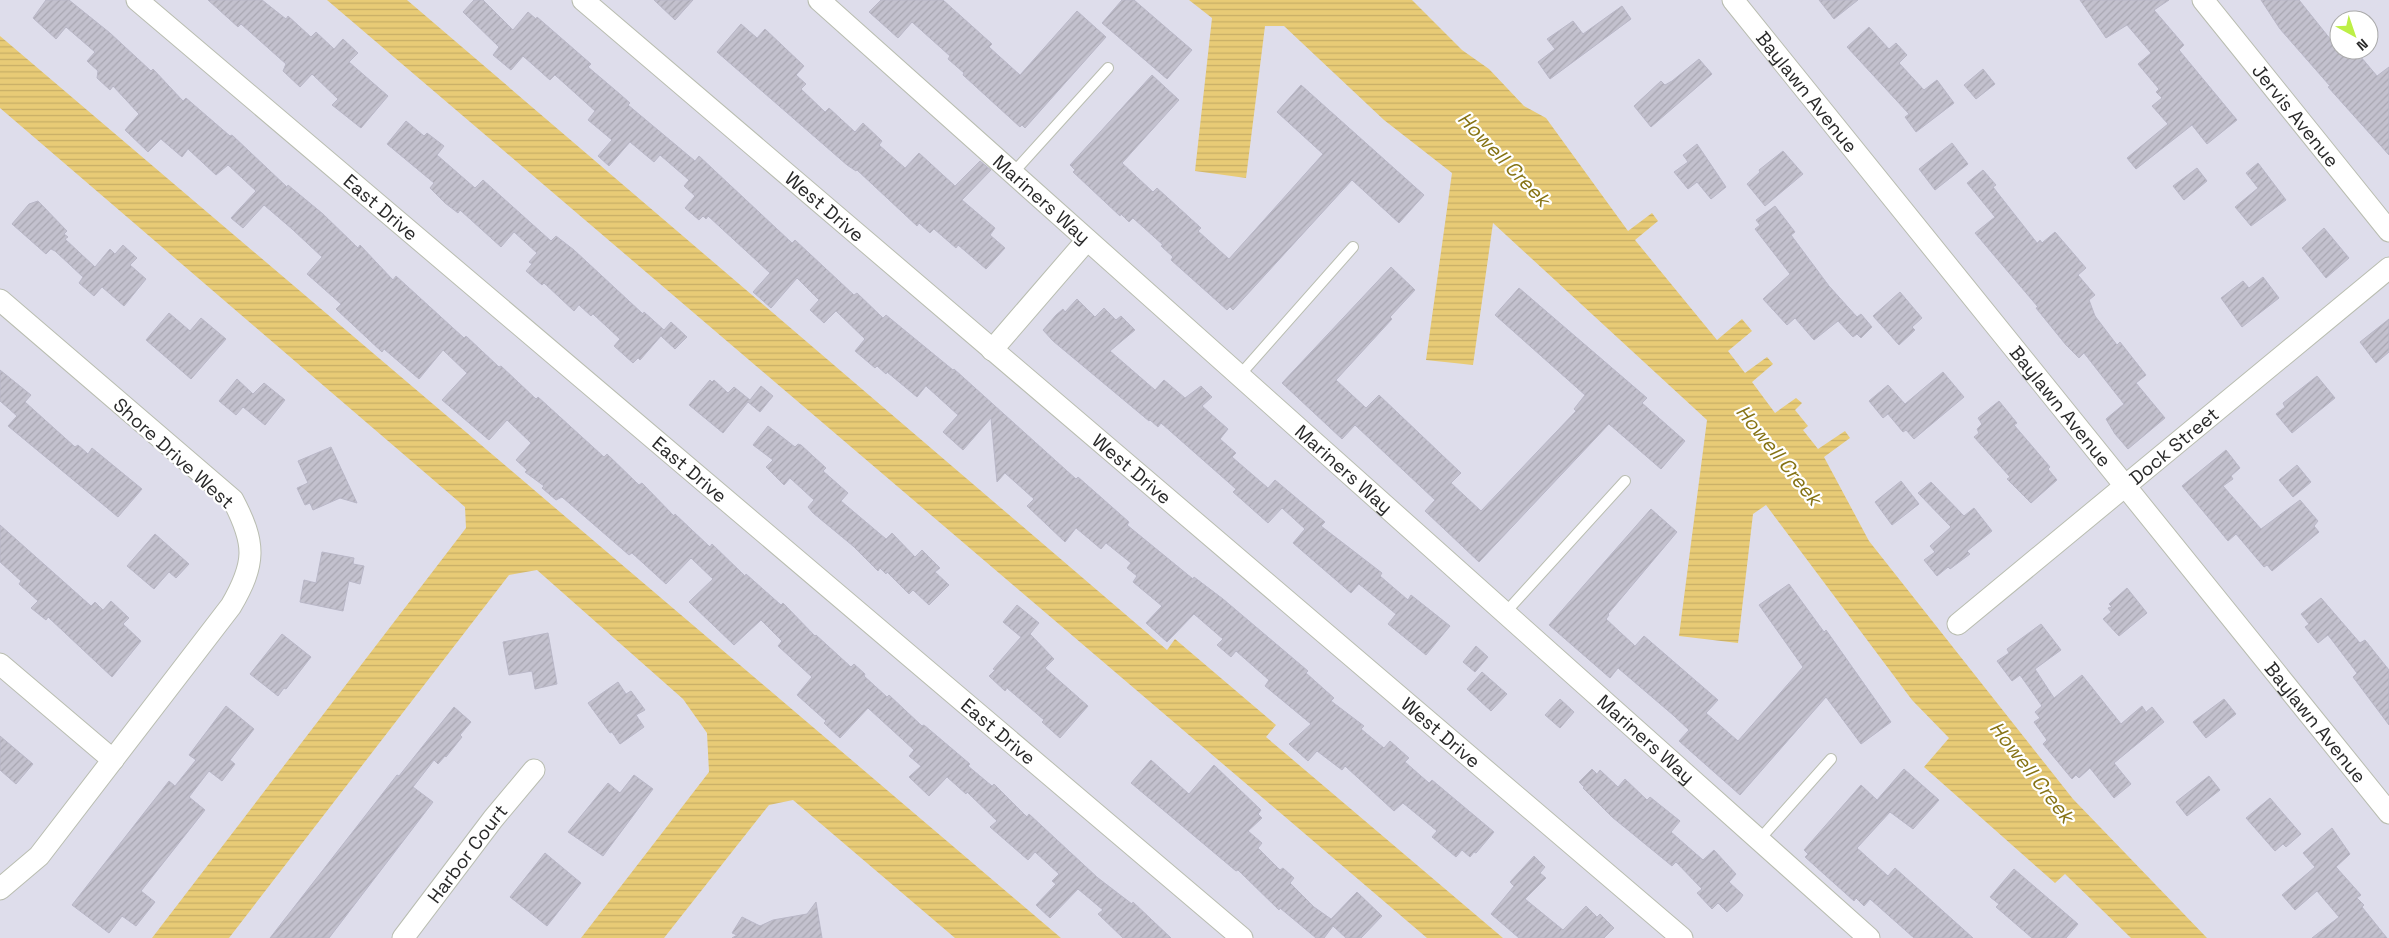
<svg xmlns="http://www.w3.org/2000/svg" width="2389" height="938" viewBox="0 0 2389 938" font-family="'Space Grotesk',sans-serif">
<defs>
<pattern id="water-rules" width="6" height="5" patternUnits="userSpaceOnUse" patternTransform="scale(1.25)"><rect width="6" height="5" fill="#e8cb76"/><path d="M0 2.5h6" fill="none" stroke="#c7ae66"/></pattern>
<pattern id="building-hatch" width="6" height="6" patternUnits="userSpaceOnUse" patternTransform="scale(1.25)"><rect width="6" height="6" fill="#c3c1ce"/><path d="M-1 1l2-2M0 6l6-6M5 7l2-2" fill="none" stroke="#a8a6b1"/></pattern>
</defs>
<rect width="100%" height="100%" fill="#deddeb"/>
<path fill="url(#water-rules)" d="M327,0H407L1167,650L1175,639L1276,725L1266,737L1503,938H1427Z
M1189,0H1412L1462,50L1489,69L1524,106L1546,118L1628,231L1652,213L1658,221L1635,240L1717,340L1742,319L1752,331L1728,351L1745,373L1767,357L1773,364L1752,382L1775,413L1796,398L1802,403L1795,410L1808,426L1803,430L1818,449L1845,431L1850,438L1824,457L1869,541L2073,799L2207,938H2131L2065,874L2055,883L1924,767L1949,738L1912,700L1766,505L1753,514L1738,643L1679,636L1707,420L1493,223L1473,365L1426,360L1452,173L1384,120L1284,26H1265L1246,178L1195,171L1212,18Z
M0,36L1061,938H955L793,800L769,805L664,938H581L709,772L707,733L683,699L537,570L509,575L229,938H152L466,528L465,507L0,108Z"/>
<path fill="url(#building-hatch)" stroke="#b9b7c7" d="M46,0H69L110,33L151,71L153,69L183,101L186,98L230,136L232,135L287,187L288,185L323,214L358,248L360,245L393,280L396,276L464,338L466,336L499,367L501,366L536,399L538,397L604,457L607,454L639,485L642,483L674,516L675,514L710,547L712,544L745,576L746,574L781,605L783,603L815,636L816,635L851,667L854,664L865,674L864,676L887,697L889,695L922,726L924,725L970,764L968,766L992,786L994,784L1027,817L1029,814L1098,878L1132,904L1133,902L1171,938H1123L1098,914L1103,910L1078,889L1050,918L1036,905L1056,884L1052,881L1059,874L1035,852L1028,860L990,827L997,821L967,792L966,794L947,777L929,796L909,777L921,766L909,756L914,750L868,708L840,738L824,723L826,721L797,695L812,677L778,646L782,641L761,620L734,645L689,602L713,579L691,558L666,584L632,553L629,555L562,497L556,500L542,488L544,486L525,472L527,470L516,460L531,443L507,420L489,440L442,400L467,373L443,350L419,379L384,349L382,352L336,309L341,304L307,274L322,257L292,229L264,205L243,228L231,218L256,191L228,165L216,175L188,149L182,157L161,139L148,152L125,130L139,114L113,86L110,90L97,78L98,71L87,61L95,52L66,27L56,39L33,18Z
M208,0H262L286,19L288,16L311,37L316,32L334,49L343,39L358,53L349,62L388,96L361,128L332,105L338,99L312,74L300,87L283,71L286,64L241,24L238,27Z
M474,0H483L513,30L528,12L536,19L537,17L591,64L588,67L621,95L630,103L628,105L695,161L699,156L792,243L795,240L854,295L857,293L883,318L886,315L953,370L954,369L1076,479L1078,477L1129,522L1127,525L1193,579L1194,577L1223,599L1308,671L1306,673L1334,698L1331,701L1364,726L1361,729L1384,748L1390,741L1409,758L1405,762L1429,783L1432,780L1494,832L1476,853L1474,852L1470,857L1462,850L1456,857L1432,837L1437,831L1403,803L1394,811L1345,766L1342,770L1317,751L1308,761L1289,744L1311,724L1265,686L1269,680L1236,651L1231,657L1217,645L1223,639L1194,614L1167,642L1146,623L1162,606L1133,582L1137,576L1127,568L1131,563L1106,543L1101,549L1076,528L1065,542L1027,506L1034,499L1005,473L997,482L991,418L963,450L943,432L958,415L926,386L917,397L887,372L886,374L877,366L875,368L855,351L865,339L836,311L824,323L810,310L819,300L797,278L771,308L753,292L770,273L708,216L706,219L703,216L699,220L685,208L695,196L684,186L689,180L660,155L654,162L630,142L609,166L598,156L612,140L588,120L595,111L555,75L550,80L523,56L511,70L493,55L499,47L463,12Z
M654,0H693L675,20Z
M881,0H943L992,44L989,47L1020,75L1077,11L1106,37L1025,128L1022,125L1020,127L963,75L964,73L948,59L950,56L912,22L898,38L869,12Z
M1122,0H1134L1192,50L1167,79L1102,23Z
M1819,0H1858L1834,19Z
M2080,0H2169L2154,10L2184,45L2179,50L2237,120L2207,144L2192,125L2136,169L2127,158L2168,124L2152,106L2162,98L2156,92L2159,89L2138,64L2151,53L2127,25L2106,38Z
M2261,0H2299L2339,50H2355L2377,76L2389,67V155L2328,87L2330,86L2280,29Z
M1622,6L1631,19L1550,79L1538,62L1555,49L1547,39L1573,21L1583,34Z
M741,24L757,38L765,29L804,66L796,75L806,84L801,89L825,112L829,108L855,132L863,123L882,141L879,145L905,168L919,153L955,186L980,161L991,170L962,200L995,228L990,235L1005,248L986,269L958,245L956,248L934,229L930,233L919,223L917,226L857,170L856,171L847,165L717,52Z
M1869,27L1889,49L1896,43L1907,55L1899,63L1924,90L1937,80L1954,103L1916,132L1905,117L1909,114L1847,47Z
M1699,59L1712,74L1651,127L1634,106L1661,81L1665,85L1672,81Z
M1983,69L1995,84L1976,99L1964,85Z
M1152,75L1179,100L1122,163L1153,192L1157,188L1201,228L1198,231L1229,259L1323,154L1277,112L1301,85L1424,195L1399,223L1352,180L1233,310L1230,307L1227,310L1171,260L1173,257L1161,246L1163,245L1133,218L1129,222L1121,214L1120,216L1073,172L1075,170L1070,165Z
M406,121L424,136L427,133L444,146L437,155L475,188L483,180L551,241L556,236L574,250L643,314L644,312L664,330L671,322L687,337L675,349L661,336L640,360L638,358L633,363L614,346L620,339L593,314L591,316L579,305L574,311L544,283L542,285L526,271L532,264L529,262L537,253L514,232L501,247L460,210L458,213L445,203L430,188L434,183L387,144Z
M1952,143L1968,164L1935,190L1919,169Z
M1697,144L1726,187L1711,199L1697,182L1688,189L1674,172L1688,162L1683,155Z
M1783,151L1803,174L1765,206L1747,184L1760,172L1759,170Z
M2258,163L2286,200L2251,226L2235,207L2258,188L2246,173Z
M2197,168L2207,181L2184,200L2173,186Z
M1983,170L1996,185L1993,187L2037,243L2040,240L2042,243L2055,232L2086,268L2078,275L2095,295L2089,300L2095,316L2117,345L2120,342L2146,375L2136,383L2165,418L2128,449L2115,434L2106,419L2124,404L2084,353L2079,358L2066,345L2036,308L2038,307L1975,233L1995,217L1967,183Z
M38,201L67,231L64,234L68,237L65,239L95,267L110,249L115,254L123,245L137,258L130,265L146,279L124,306L102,287L94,296L79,283L83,277L55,251L51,249L46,254L12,224L29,204Z
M1775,206L1795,232L1791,235L1829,286L1857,317L1861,314L1872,327L1861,338L1857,334L1853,337L1838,321L1814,340L1795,318L1787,325L1763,299L1790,274L1755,229L1760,225L1756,220Z
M2324,228L2349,258L2326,278L2302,248Z
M1391,267L1415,290L1390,317L1392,319L1336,380L1366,408L1379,395L1461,473L1451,483L1481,511L1576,411L1574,409L1585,395L1495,315L1519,288L1647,398L1642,403L1685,441L1661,469L1609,424L1479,562L1425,511L1435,500L1355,425L1342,439L1282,383Z
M2263,277L2279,298L2242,327L2221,298L2243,281L2249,288Z
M1900,292L1922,318L1912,327L1915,330L1899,345L1873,316Z
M1077,299L1095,317L1104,308L1116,320L1121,316L1135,330L1110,351L1155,390L1164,380L1185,398L1201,386L1212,397L1202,406L1228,429L1220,439L1236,453L1232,457L1268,488L1275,480L1325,522L1321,526L1382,573L1380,576L1408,600L1411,595L1450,626L1426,655L1388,624L1396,614L1359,584L1351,593L1293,543L1305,529L1282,508L1268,523L1233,492L1236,489L1161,423L1158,427L1150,420L1149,421L1053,341L1043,330L1056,315L1063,309L1065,312Z
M169,313L190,331L201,318L226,339L191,379L146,340Z
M2389,319V352L2376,363L2360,342Z
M0,370L31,395L25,402L75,447L78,445L88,454L92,448L142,489L118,517L8,426L17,416L0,401Z
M1943,372L1964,397L1914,439L1906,430L1903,432L1888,414L1883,418L1869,401L1888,385L1905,404Z
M2317,376L2335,398L2292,433L2276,414L2285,407L2283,403Z
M237,379L253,394L264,383L285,400L265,425L243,407L236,415L219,401Z
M710,380L712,382L714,380L728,393L734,387L750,400L761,386L773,396L760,412L748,402L723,433L689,405Z
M1999,401L2017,423L2014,425L2050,467L2048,469L2057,480L2031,503L2007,479L2010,477L1974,437L1979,433L1977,429L1982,424L1978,418Z
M768,426L795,447L798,444L801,445L826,468L823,471L848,493L841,501L886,539L892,533L915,557L922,550L940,568L935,572L949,585L929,605L913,590L909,594L887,572L886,574L880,568L878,571L853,546L813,513L808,507L814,500L790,478L784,485L766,467L773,460L753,445Z
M331,447L357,503L340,498L313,510L310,503L305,505L297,488L308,483L298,461Z
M2226,450L2240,468L2231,476L2233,479L2223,486L2261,529L2300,500L2318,521L2314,526L2319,532L2272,571L2267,565L2264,567L2236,534L2228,541L2182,486Z
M2297,465L2311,482L2293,497L2279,480Z
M1901,481L1919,504L1892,525L1875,502Z
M1931,482L1964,516L1974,508L1992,531L1967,551L1970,554L1950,569L1948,567L1937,576L1924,560L1935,552L1930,546L1951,527L1918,493Z
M1651,509L1677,532L1608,614L1609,615L1606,619L1635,646L1644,636L1718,700L1706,713L1738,741L1803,667L1759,605L1789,584L1824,632L1826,630L1891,722L1861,744L1826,697L1740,795L1679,741L1689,730L1673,715L1618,668L1610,678L1549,625Z
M0,525L91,606L95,602L103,610L111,601L129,618L123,624L141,641L112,677L48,617L46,620L31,608L38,601L19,584L21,581L0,562Z
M155,534L189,564L176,578L169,572L154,589L127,566Z
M322,552L354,558L353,564L364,566L360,584L349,581L343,611L300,602L304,580L316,583Z
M2127,588L2147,613L2119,636L2103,619L2111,612L2108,608L2112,607L2109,604Z
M2321,598L2360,643L2365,640L2389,670V725L2353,677L2357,673L2328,635L2318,643L2305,627L2309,624L2301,614Z
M1017,605L1039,623L1030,634L1054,659L1045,668L1088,706L1060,738L1042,722L1044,720L1007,688L1005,691L989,676L995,670L993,669L1021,637L1003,622Z
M2041,624L2061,650L2035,669L2054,698L2082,675L2121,724L2142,706L2146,712L2152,707L2164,722L2114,763L2131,784L2114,798L2090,768L2079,778L2076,775L2072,779L2043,744L2047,740L2034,722L2040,718L2035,712L2042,706L2020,675L2012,681L1997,661L2009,653L2007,649Z
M548,633L557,684L535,689L532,671L509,675L503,642Z
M282,634L311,657L286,689L284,688L278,696L250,674Z
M1476,646L1488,657L1475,672L1463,662Z
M1482,672L1507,694L1491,711L1467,689Z
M618,682L626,694L631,691L645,710L636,715L644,727L620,744L612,732L610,733L588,703Z
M1560,699L1574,712L1560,728L1545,715Z
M2224,699L2236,714L2206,738L2193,722Z
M226,706L254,729L230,760L235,764L222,781L209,771L189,797L205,810L141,891L155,902L136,926L122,916L109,933L72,905L169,781L175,786L196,760L189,755Z
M454,707L471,722L460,735L462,737L446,757L445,756L438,764L434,760L413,787L433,802L329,938H270L397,775L399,776Z
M0,736L33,764L16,784L0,770Z
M1151,760L1189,794L1214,765L1261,810L1258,814L1262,818L1248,831L1262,843L1258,848L1280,870L1283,868L1294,878L1290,883L1314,907L1331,919L1357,892L1382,916L1361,938H1346L1333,926L1324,938H1316L1280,908L1279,910L1238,870L1236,871L1131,783Z
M1592,769L1597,774L1600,770L1618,787L1625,779L1647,800L1650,797L1680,821L1671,832L1703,860L1714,850L1736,874L1729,882L1743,895L1739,901L1727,912L1718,903L1712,909L1697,893L1702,889L1676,862L1672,866L1612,817L1583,788L1584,787L1579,782Z
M1904,769L1939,800L1913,829L1890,812L1857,848L1888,876L1895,868L1973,938H1914L1870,899L1864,906L1856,898L1854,901L1805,857L1808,854L1804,850L1861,785L1877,800Z
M634,775L653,789L603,856L568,832L608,783L620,793Z
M2209,776L2220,790L2187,816L2176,802Z
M2270,798L2301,834L2286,847L2283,844L2275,851L2246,818Z
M2332,828L2350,854L2336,867L2361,895L2357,898L2364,905L2362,907L2387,938H2312L2339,917L2317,891L2295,910L2282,895L2315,867L2303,853Z
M545,853L581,883L547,926L510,897Z
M1534,856L1545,867L1540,873L1546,878L1525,899L1563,930L1586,906L1597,917L1600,914L1614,928L1604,938H1519L1491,914L1514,886L1510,882Z
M2014,869L2078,924L2066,938H2032L1996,907L1999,904L1990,897Z
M816,902L822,938H732L737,935L732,933L742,917L760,926L773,920L807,914Z"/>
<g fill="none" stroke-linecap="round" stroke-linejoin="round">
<g stroke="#b9bdb0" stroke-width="12">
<path id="service" d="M1013,173L1108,68
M1239,376L1353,247
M1505,613L1625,481
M1759,840L1831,759"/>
</g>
<g stroke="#b9bdb0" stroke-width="23">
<g id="minor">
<path id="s1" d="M137,0L1242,938"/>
<path id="s2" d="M583,0L1682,938"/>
<path id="s3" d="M819,0L1869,938"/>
<path id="s4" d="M1733,0L2389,813"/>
<path id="s5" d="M2203,0L2389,231"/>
<path d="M0,300L233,500C256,544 256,563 231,606L39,856L0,889"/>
<path d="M992,350L1087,240"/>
<path id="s6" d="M1958,624L2389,268"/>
<path d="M0,664L113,760"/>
<path id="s7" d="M403,938L493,819L534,770"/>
</g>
</g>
<use href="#service" stroke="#fff" stroke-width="10"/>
<use href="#minor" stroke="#fff" stroke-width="21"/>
</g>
<g text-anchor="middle" stroke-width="4.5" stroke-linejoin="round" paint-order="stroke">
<g font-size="19" fill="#2a2a2a" stroke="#fff">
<text dy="7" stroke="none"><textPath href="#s4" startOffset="118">Baylawn Avenue</textPath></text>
<text dy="7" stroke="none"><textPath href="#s5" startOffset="148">Jervis Avenue</textPath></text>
<text dy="7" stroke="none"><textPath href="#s3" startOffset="299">Mariners Way</textPath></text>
<text dy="7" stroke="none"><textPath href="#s1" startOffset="320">East Drive</textPath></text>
<text dy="7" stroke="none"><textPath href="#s2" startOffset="318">West Drive</textPath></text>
<text dy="7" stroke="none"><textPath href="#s4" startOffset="522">Baylawn Avenue</textPath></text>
<text dy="7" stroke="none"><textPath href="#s6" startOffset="280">Dock Street</textPath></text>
<text transform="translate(174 453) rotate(42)" y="7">Shore Drive West</text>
<text dy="7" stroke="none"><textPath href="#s1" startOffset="725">East Drive</textPath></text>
<text dy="7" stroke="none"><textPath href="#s3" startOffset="704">Mariners Way</textPath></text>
<text dy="7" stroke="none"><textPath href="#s2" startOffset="722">West Drive</textPath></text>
<text dy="7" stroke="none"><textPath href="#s4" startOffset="928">Baylawn Avenue</textPath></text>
<text dy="7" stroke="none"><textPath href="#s1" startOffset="1130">East Drive</textPath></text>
<text dy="7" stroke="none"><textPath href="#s2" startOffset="1128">West Drive</textPath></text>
<text dy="7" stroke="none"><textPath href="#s3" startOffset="1109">Mariners Way</textPath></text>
<text dy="7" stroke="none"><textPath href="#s7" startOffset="106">Harbor Court</textPath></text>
</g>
<g font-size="20" font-style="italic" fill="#867315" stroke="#fff">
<text transform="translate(1504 159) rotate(46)" y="7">Howell Creek</text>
<text transform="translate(1779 455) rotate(51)" y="7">Howell Creek</text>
<text transform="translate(2032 772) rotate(52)" y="7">Howell Creek</text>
</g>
</g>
<g transform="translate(2354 35) rotate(140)"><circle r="24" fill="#ffffff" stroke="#aaaaaa"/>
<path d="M0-4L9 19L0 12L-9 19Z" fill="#bdef46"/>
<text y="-8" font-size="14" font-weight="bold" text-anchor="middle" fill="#2a2a2a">N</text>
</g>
</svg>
